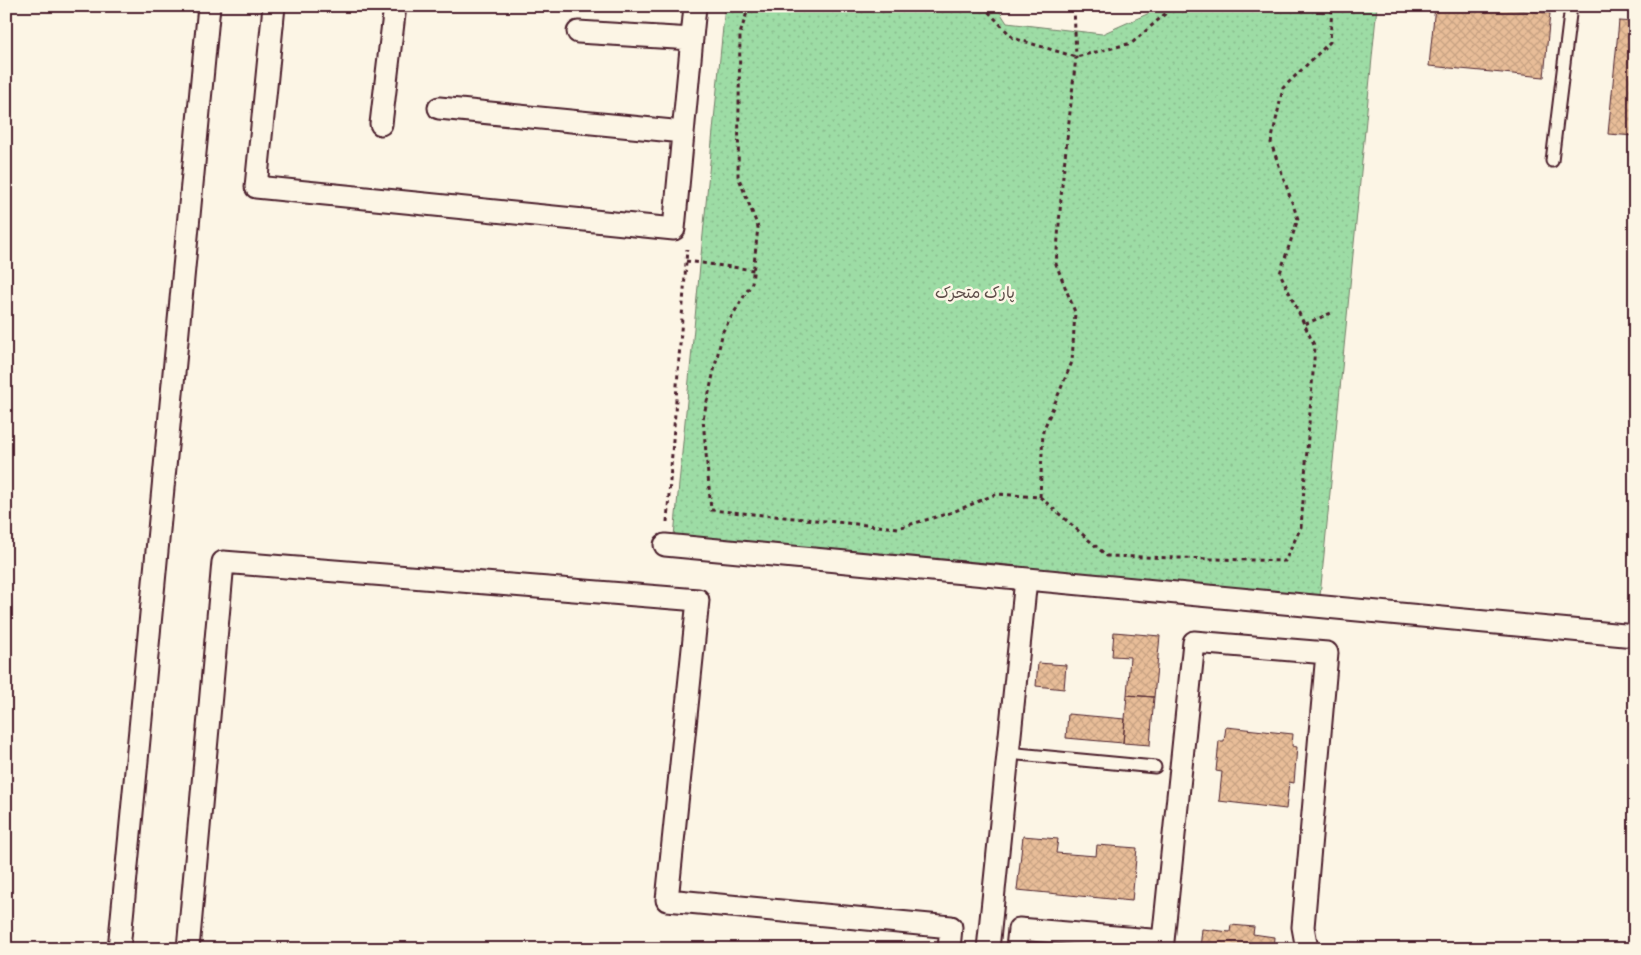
<svg xmlns="http://www.w3.org/2000/svg" width="1641" height="955" viewBox="0 0 1641 955" font-family="Dekko,'Playpen Sans Arabic',sans-serif">
<defs>
<pattern id="park-dots" width="8" height="8" patternUnits="userSpaceOnUse" patternTransform="scale(1.25)"><rect width="8" height="8" fill="#9ddca5"/><path d="M2 2h.1M6 6h.1" fill="none" stroke="#89bc8e" stroke-width="1.8" stroke-linecap="round"/></pattern>
<pattern id="building-cross-hatch" width="8" height="8" patternUnits="userSpaceOnUse" patternTransform="scale(1.25)"><rect width="8" height="8" fill="#e8bd98"/><path d="M0 0l8 8M0 8l8-8" fill="none" stroke="#c8a283"/></pattern>
</defs>
<rect width="100%" height="100%" fill="#fcf5e5"/>
<filter id="ink" filterUnits="userSpaceOnUse"><feTurbulence type="fractalNoise" baseFrequency=".02" numOctaves="2"/><feDisplacementMap in="SourceGraphic" scale="10" xChannelSelector="R" yChannelSelector="G"/><feConvolveMatrix kernelMatrix="1 2 1 2 8 2 1 2 1" color-interpolation-filters="sRGB"/></filter>
<g filter="url(#ink)">
<path fill="url(#park-dots)" stroke="#747e68" d="M725,6H996L1007,23L1102,34L1154,11L1158,6H1377L1320,596L674,536Z"/>
<path fill="url(#building-cross-hatch)" stroke="#4a1f2b" d="M1435,6H1475L1550,13L1544,77L1429,66Z
M1619,21L1635,22V136L1608,134Z
M1114,632L1160,636L1154,697L1127,695L1130,657L1112,656Z
M1038,663L1066,665L1064,689L1036,686Z
M1127,695L1154,697L1150,745L1123,743Z
M1068,714L1125,719L1123,743L1066,738Z
M1226,727L1293,734L1292,746L1297,747L1294,783L1289,782L1286,809L1219,801L1222,772L1216,771L1219,741H1224Z
M1023,836L1058,839L1056,853L1096,856L1097,845L1137,848L1132,901L1017,890Z
M1231,925L1254,927L1253,934L1274,937L1273,949H1200L1202,929L1230,932Z"/>
<g fill="none" stroke-linecap="round" stroke-linejoin="round">
<g stroke="#4a1f2b" stroke-width="15">
<path id="service" d="M1552,161L1571,6
M1008,753L1155,767"/>
</g>
<g stroke="#4a1f2b" stroke-width="25">
<path id="minor" d="M274,6L256,187L674,229L695,6
M578,32L692,39
M439,108L683,132
M381,124L395,6
M665,545L1635,636
M119,949L209,6
M188,949L223,562L698,600L667,900L951,927L949,949
M988,949L1026,579
M1017,949L1019,929L1163,941L1194,642L1327,653L1303,927L1307,949"/>
</g>
<path stroke="#4a1f2b" stroke-width="3" stroke-dasharray="4 4" stroke-linecap="butt" d="M749,6L740,34L738,176L758,227L752,283L723,331L703,419L711,510L898,528L953,512L996,494L1040,497L1107,556L1285,561L1301,527L1315,347L1280,273L1298,219L1271,143L1283,88L1330,42L1332,6
M983,6L1013,38L1076,57L1132,43L1174,6
M686,261L754,270
M1305,324L1331,313
M1040,497L1043,431L1072,362L1075,312L1056,264L1062,185L1076,57L1074,6
M667,522L687,249"/>
<use href="#service" stroke="#fcf5e5" stroke-width="11"/>
<use href="#minor" stroke="#fcf5e5" stroke-width="21"/>
</g>
</g>
<g text-anchor="middle" stroke-width="5" stroke-linejoin="round" paint-order="stroke">
<g font-size="16" fill="#5f4e4a" stroke="#fcf5e5">
<text x="975" y="298">پارک متحرک</text>
</g>
</g>
<rect width="1641" height="955" fill="none" stroke="#fcf5e5" stroke-width="25"/>
<rect x="12" y="12" width="1616" height="930" fill="none" stroke="#4a1f2b" stroke-width="2" filter="url(#ink)"/>
</svg>
